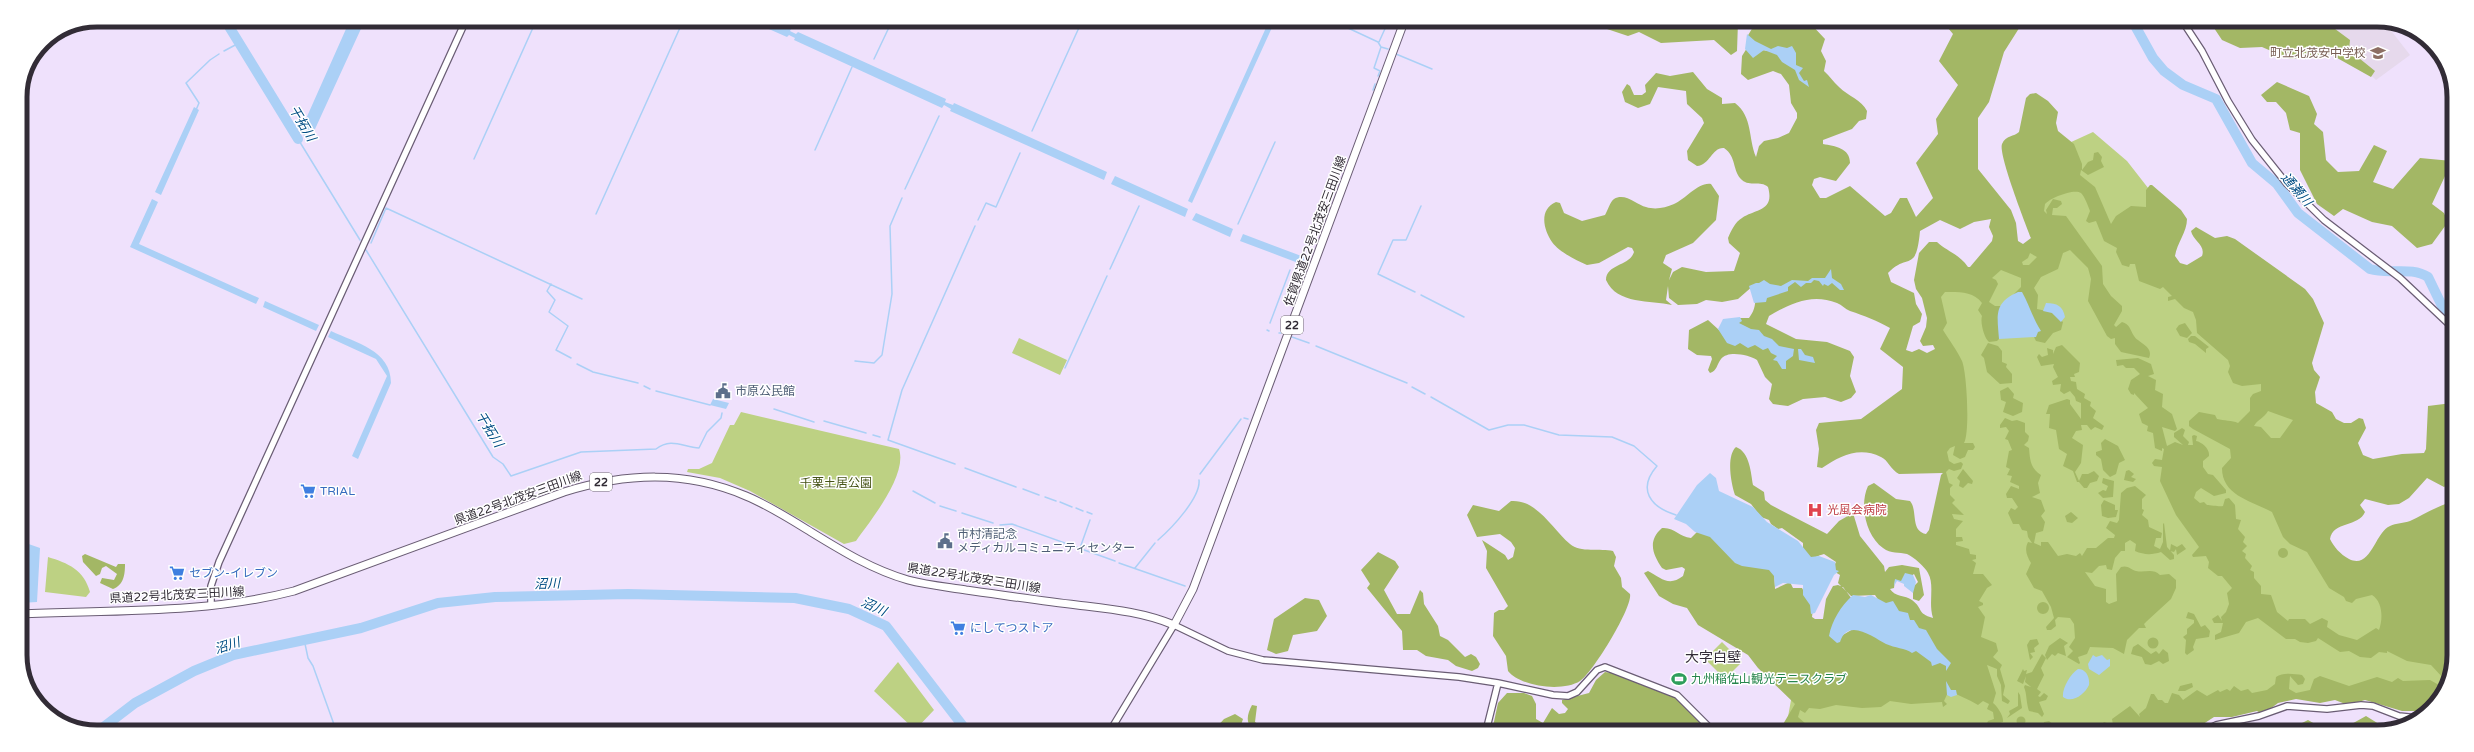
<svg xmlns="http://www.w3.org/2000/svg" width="2474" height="752" viewBox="0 0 2474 752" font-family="'Varela Round','Noto Sans JP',sans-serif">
<rect width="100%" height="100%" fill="#efe1fc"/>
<path fill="#e6d9ec" d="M2317,23H2385L2410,55L2376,80Z"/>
<path fill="#bdd183" d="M2093,132L2127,161L2159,202L2148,248L2288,375L2326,559L2380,581L2448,681L2437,697L2337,694L2221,702L2153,732L1783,731L1786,728L1793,689L1959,675L1945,486L1938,446L1933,284L2037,245L2015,157L2069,143Z
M1019,338L1067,360L1060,375L1012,353Z
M741,412L899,449C908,475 870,521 856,541L844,544L750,491L720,478L687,472L688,469H699L712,463L730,425H734Z
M48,557C68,563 84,570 90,592L86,597L45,592Z
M1722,642L1742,662L1725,679L1705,659Z
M898,662L934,710L915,730L874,691Z"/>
<path fill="#a3b765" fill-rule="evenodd" d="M1586,22H1738L1737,51L1731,55L1714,40L1661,43L1639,32L1628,36Z
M1764,22H1809L1825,39L1821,51L1826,61L1824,71C1830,76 1833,82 1839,87C1848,96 1862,100 1867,111L1866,119L1859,121L1852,129L1823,140V144C1835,146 1850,148 1850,163L1836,181L1820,177L1814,179L1812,185L1820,198H1826L1850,186L1885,216L1891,213L1900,198H1907L1916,217L1933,198L1916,163L1938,134L1936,119L1958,85L1939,61L1953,34L1943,22H2023L2004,52L1989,102L1978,118V169L2011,210L2016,223L2018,241L2023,244L2031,238C2026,225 1998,154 2002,144C2006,135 2014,137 2019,132L2026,98L2030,94L2036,93L2048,101L2058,112L2056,123L2058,131L2074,144L2082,164V170L2088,162L2093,160L2094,153L2098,152L2102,157L2101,161L2104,167L2088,175L2081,170L2080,175L2095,187L2111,224L2116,216L2131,206L2146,207V190L2150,185H2152L2181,210L2187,219C2187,232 2177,243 2175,256L2180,263L2187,265L2202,256C2206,245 2193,241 2191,231L2196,227L2215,238L2227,236L2235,239L2305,289L2313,299L2324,323L2312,363L2314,370L2320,377L2315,392L2316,403L2332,412L2336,419L2344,423H2351L2359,418L2363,419L2366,428L2358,443L2363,455L2373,459L2402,454L2424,453L2426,449L2428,406L2452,403V482L2444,487L2427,478L2409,498L2399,504L2388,505L2365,499L2360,505L2365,512C2359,527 2333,521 2330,539C2334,547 2340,554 2349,559C2371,570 2375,532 2390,526C2396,523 2404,523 2410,521C2425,514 2437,506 2452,502L2451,675L2427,711H2402L2365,700L2348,705L2335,700L2320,703L2296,699L2278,703L2270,709L2260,713L2257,711L2232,717H2214L2191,732H2126L2130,730L2131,725L2128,724L2124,728L2121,726V729L2113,725L2112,719L2130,706L2140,717L2139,714L2146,708L2151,694H2154L2158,700H2162L2165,703H2168L2172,693L2179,695L2183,700L2197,690L2207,696L2218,690L2220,692L2227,689L2230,691L2234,686L2241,691L2248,689L2252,693L2267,690L2275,684L2276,677C2283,672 2294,674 2302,675L2305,679L2303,684L2298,685L2290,676L2289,689L2296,693L2310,690L2314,679L2320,676L2349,686L2377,677L2392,682L2398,678L2403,681L2430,680L2439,685L2444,679L2431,665L2407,661L2387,651V653L2379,652L2371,658L2360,657L2349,651L2340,652L2318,638L2316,641L2308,643L2300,642L2295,639H2286L2258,618L2246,622L2239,633L2215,640V635L2221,632L2223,623H2214L2212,619L2218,615L2222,621L2221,617L2226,612L2229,604L2227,593L2232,588L2222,576H2218L2208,568L2209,562L2206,556L2193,557L2192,555L2199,547L2176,515L2160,481L2162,467L2154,466L2152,463L2155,459L2162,460L2164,449L2162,448V451L2155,448L2153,433L2147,431L2148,426L2142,423L2139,414L2148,408L2134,393V395L2131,394L2128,389L2131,380L2140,374L2134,368H2126L2123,365L2117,366L2116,360L2138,358L2151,364L2154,374L2148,376L2156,380L2155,390L2163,394L2162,407L2172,414L2177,429L2175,431L2162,427L2167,446L2175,442L2183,445L2174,437V433L2182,428L2185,430L2183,436L2189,442L2188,445H2193L2192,436L2194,435L2197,436L2196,441C2202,442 2210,449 2209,456L2203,461V467L2208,474L2213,475L2226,490V493L2214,496L2201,488L2196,492L2194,498L2200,503L2204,502L2207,505C2211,505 2220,507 2223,506L2225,499L2229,498L2235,505L2236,519L2241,520L2238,529L2245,537L2243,542L2247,546L2242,551L2246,554L2245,558L2252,566L2250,570L2254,572V578L2261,586V594L2271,595L2277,612L2288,621L2289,619H2305L2310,624L2322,618L2328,621L2327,627L2339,635L2357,640L2376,628L2379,630C2383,619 2383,602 2372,595L2356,599L2352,603L2346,601L2344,597L2329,588L2307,552L2290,544L2283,537L2272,512C2252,501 2222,496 2222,468L2231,458L2230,449L2193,429L2189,426V421L2199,412L2215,415L2217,419C2224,421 2232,420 2238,423L2250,411V398L2253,394L2261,391V384L2242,386L2233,383L2228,372L2230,366L2228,360L2197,333L2196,320L2193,312L2184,308L2175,299L2168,301V297L2172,296L2163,287L2160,289L2139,281L2135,264H2130L2129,267L2122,265L2116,252L2117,248L2104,241L2096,221L2089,223L2086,221L2090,211C2088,206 2085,197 2081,193C2074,188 2050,198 2045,204L2044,211L2047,214L2046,210L2053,199L2061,201L2062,204L2057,208H2053L2052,215L2066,216L2102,266L2103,284L2111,296L2122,306V311L2114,325L2116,327L2122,322C2130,324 2130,330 2134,336C2138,343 2154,346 2149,358L2121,352L2115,344V338L2111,339L2107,336L2088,301L2091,279L2088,268L2070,250L2063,253L2058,269L2041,277L2034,288L2038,295L2037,309L2051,312L2063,322L2061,330L2053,333L2045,343L2036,341L2034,337L2037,334L2013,295L2021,287V278L2001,270L1992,278L1996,280L1998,284L1989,302L1995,306H2002L2001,337L1997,341L1989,342C1984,338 1980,322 1982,316L1978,310L1982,303C1973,291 1959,292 1945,292L1941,297L1947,323L1943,330C1949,340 1957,350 1962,361C1967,373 1970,433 1964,443H1973L1975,447L1973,450H1968L1965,457L1960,459L1953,455L1955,446L1950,448L1947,452L1949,461L1954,464L1961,462L1963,464L1961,469L1954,471L1949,469L1946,472L1949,483L1953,485L1950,488V495L1955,500L1952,503L1964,515L1952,514L1954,519L1963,521L1956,529V537H1962L1963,541L1956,542V545L1969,549L1970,554L1976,555V559L1972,560L1976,563L1973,574H1983L1992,585L1987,588L1979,601L1983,603V605L1978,607L1985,617L1981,637L1996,643L1998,651L1993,657L2002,665L2000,669L2005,686L2003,695L2010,701L2008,704L2002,701L2001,685L1997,676V669L1987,665L1996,693L1993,703C1997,706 2004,716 2003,722L1997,724L1993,732H1983L1988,721L1994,719L1993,712L1987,709L1989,704L1983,701L1978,705C1969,699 1958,696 1949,690L1944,701L1947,704L1943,707L1942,702L1911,704L1890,701L1881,707L1862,708L1836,705L1820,709L1809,708L1805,713L1800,710L1798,717L1806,724L1817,726L1822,731H1779L1795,704L1758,668L1748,655L1698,625L1687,608L1673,604L1659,596L1644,573L1648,571C1661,578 1669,587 1683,576L1685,569L1682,567L1666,570L1662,568C1653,555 1647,541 1662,528C1675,527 1679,537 1691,538L1699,530L1774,571L1775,589L1790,582L1793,588H1802L1813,608L1812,617L1815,619H1823L1826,599L1833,586L1838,585L1843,587L1852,599L1841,636L1853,629L1910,622L1879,601L1875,595L1851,596L1838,583L1840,575L1835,572L1834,566L1836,562L1824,554C1812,557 1815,562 1803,552V543L1782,528L1778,529L1771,524L1769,520L1761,517L1751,504L1735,495C1731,483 1726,456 1736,447C1750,452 1751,474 1753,485L1764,492L1765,500L1771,505L1827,534L1839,521L1853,513L1860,536L1884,566L1885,572L1889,567L1902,565L1919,568L1924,595L1919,601L1913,599V587L1918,582L1914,574L1903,582L1895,580L1894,588L1890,589C1895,597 1905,595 1912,600C1924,609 1916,613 1933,618C1928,603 1935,585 1928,573C1925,567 1914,557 1907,554C1899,552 1891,554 1883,548C1866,536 1859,505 1868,486L1874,483L1896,499L1910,501C1918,510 1910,531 1926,534L1929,530L1941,475L1943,473L1899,474C1891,470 1888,460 1881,457C1859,446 1840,456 1822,468L1817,467L1819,449L1816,430L1819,423L1861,419L1902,389L1903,367L1880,349L1890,328C1876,320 1865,316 1850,311C1845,309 1842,305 1837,303C1812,293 1791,303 1769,316L1766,324L1796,339L1827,342L1850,351L1854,357L1850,376L1856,392L1851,398L1841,402L1825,397L1803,399L1788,406L1773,404L1769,399L1772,384L1765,377L1757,360C1749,355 1728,350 1721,359C1717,364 1717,371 1710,373L1708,370L1712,359L1711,356L1697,355L1688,349L1689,330L1708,320L1719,330L1791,354L1738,324L1739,318H1749C1757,308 1756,297 1754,285L1738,299L1722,302L1706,300L1697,304L1678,305L1669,298L1668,286L1666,300L1672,305C1651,300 1617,305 1606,280C1606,264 1630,266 1634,252L1632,248L1628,247L1599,263L1587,265C1576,260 1559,252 1552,242C1543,229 1539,209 1556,202L1560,203L1564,213L1582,221L1605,215C1608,210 1610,202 1614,199C1625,192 1637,205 1646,207C1655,210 1665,208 1674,204C1686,199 1698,182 1711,184L1719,196L1716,220L1693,243L1666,255L1663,263L1672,269L1669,280L1673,272L1682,267L1706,272L1734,271L1740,253L1729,243L1728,238C1731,231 1735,222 1742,218C1755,209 1775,212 1768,187C1760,180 1750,187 1742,180C1732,171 1737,157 1724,148C1712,147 1710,165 1697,166L1688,160L1687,151L1704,123L1702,118L1687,104L1686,91L1658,87L1650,104L1638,108L1625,102L1622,92L1627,84L1630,86L1634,95H1642L1646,92L1645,85L1656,73L1670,76L1693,72L1707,89L1722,98V104L1735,103C1753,117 1748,138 1756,157L1759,146L1764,141L1778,138L1789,133L1797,118V113L1791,103L1789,85L1781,74L1773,71L1748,80L1741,74L1742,56L1747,48L1776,52L1798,69L1776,50L1762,49L1747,37L1753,27L1761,28ZM1991,219L1989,227L1993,236L1992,241L1970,267H1968C1959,254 1948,252 1937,242H1929L1919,253L1914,280L1916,289L1922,298L1927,318L1926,327L1920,341L1923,346L1933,345L1935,349L1927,353L1919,349L1912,352L1906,350L1913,326L1920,322L1922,314L1916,304L1914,293L1891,282L1888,273C1908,252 1916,274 1920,231L1940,220L1960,229L1974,222ZM2030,253L2037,257L2029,265H2023L2022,262L2028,258ZM2268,411L2293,420L2280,438H2271L2261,427L2254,426C2257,420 2264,418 2268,411Z
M2210,22L2327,23L2350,40L2349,50L2375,71L2371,77L2330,54L2290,59L2262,47L2240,48L2222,40Z
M2277,82L2309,96L2317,114L2314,124L2323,132L2326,160L2338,172L2359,171L2374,145L2387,151L2373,182L2393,189L2420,158L2452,161L2432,204L2444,213L2448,222L2432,244L2417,248L2392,226L2372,222L2343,209L2334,216L2317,204L2300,170V133L2290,130L2286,113L2276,102H2267L2261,95Z
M2185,323L2192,333L2187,338L2180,336L2176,329L2179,325Z
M2191,336H2195L2209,347L2206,349V353L2195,344L2189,342L2188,339Z
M1988,343L1998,346L2002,351V362L2007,364L2006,367L2012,374V383L2000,384L1987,372L1984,358L1981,355Z
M2062,345L2080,363L2079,372L2074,374L2075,377H2070L2071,381L2076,382L2077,389L2085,394L2084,398L2091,402L2090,406L2096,411L2093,418L2104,426L2102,430L2095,427L2091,430L2087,425H2081L2082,430L2076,431L2072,438L2083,445L2081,463L2075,472L2079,481L2082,474H2088L2094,471L2099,476L2097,481L2090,483L2087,488H2084L2079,482H2077L2073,471L2063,466L2067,454L2059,449L2056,430L2049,428L2050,414H2046L2049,405L2067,399L2070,400V404L2081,419V403L2076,401L2075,397L2070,391L2064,394L2060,391L2061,384L2053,385L2052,381L2058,377L2053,367L2054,364L2041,366L2037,357L2039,354L2042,357L2048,355L2047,348L2053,350V354L2056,347Z
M2008,387L2014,394L2013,398L2023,403L2022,412L2013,416L2003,412L2006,402L2001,400L2000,391Z
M2005,418L2012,421L2017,420L2025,423V432L2029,436L2028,441L2024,445L2029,448C2030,459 2030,468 2041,475L2038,483L2040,493L2032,497L2041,500L2045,511L2041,516L2045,522L2043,531L2036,533L2034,543L2041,546V542H2048L2058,556L2067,554L2076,556L2080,553L2082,556L2087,548H2096L2108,538H2114L2115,535L2106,528L2110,521L2117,523L2119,520L2121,493L2127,488L2135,486L2146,495L2142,499V509L2144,510L2142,515L2148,520L2149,527L2162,533L2161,538H2156L2154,546L2160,549L2163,542V524L2164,523L2167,547L2174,555V559L2170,560L2161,552C2152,555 2144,555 2135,551L2136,544L2130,540L2125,543V551H2121L2115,558L2112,570L2107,569L2106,565L2099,566L2092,573L2085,572L2095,586L2106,589V602L2109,604L2117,601L2116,574L2121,567C2128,565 2130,569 2136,571C2145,573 2153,568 2160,575L2169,574L2176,580V588L2171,599L2147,621L2144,624L2146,628H2139L2127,640L2124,654L2113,648L2090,647L2087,654L2078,657L2080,663L2079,664L2067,657L2073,651L2069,647L2075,638L2074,624L2070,618L2058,617L2055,620L2056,626L2051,630H2047L2046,627L2054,618L2051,607L2042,591L2034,588L2026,574L2031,563C2027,556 2024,550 2028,542L2032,543L2028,537L2027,531L2022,530L2019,524H2013L2008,513L2011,508L2015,510L2018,507L2012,498H2007L2006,494L2011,486L2019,489V486L2010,482L2012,476L2007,475L2010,469L2006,467L2009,451L2012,450L2008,440L2005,439L2009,431L2006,427L2000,428V425Z
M2105,439L2118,446L2125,460L2119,463L2116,474L2110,477L2103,470L2101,459L2096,455V452L2102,450L2101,443Z
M1963,469L1973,481L1972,484L1968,483L1963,488L1959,486L1960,481L1957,478Z
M2129,470L2134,474L2131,477L2136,479L2133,482L2124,480L2126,471Z
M2103,478L2114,481L2113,497L2103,498L2098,493L2103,490L2106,491L2108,486L2102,483Z
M2104,500L2115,505V510H2118L2116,517L2108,518L2102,516L2101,505Z
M1511,501C1537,499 1553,530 1570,544C1580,553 1601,548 1613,551L1616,557L1614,566L1621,578L1622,587L1630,594C1633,607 1592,674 1580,681C1563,692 1521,687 1508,671L1506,656L1493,636L1494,613L1499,610H1504L1508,606L1486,568L1487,551L1482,540L1505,555L1508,560L1513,557L1515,548L1511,542L1500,534L1477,537L1467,515L1473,505L1499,511Z
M2071,512L2078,518L2072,523L2067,522L2065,516Z
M2171,544L2177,547L2182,544L2186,549L2177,555L2176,549L2174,552L2170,551Z
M2278 553a5 5 0 1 1 10 0a5 5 0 1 1-10 0Z
M1378,552L1395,561L1399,567L1384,590L1397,614H1410L1420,590L1423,593L1424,604L1438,626L1440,636L1448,640L1465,657L1471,654L1476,657L1480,664L1478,668L1472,671L1456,666L1448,660L1426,656L1417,650H1403L1402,631L1367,588L1370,584L1361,570Z
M85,554L116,567L118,564H125C125,574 124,585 113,589L100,583L102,578L114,580L117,574L106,566L102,568L100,574L96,576L83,562L82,556Z
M1305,598L1319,600L1327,616L1317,631L1293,635L1288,651L1276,654L1267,650L1274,619Z
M2037 608a6 6 0 1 1 12 0a6 6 0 1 1-12 0Z
M2188,612L2194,614L2201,627L2205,625L2210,631L2209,637L2196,639L2193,647L2194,650L2187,655L2185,653L2186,640L2183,637L2187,634V629L2194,623V620L2186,618Z
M2147.5 643a5.5 5.5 0 1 1 11 0a5.5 5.5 0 1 1-11 0Z
M2060,638L2068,643L2064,646L2066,656L2058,653L2055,656L2052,654L2047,660L2045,655L2049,646Z
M2037,639L2039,644L2034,648L2035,652L2030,653L2033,657L2030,660L2027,645L2030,640Z
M2138,644L2151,654L2156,651L2159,654L2163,649L2168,653L2169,661L2163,664L2159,661L2151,665L2145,664L2142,657L2131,654L2133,647Z
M2042,654L2046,658L2041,668L2044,675L2037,689L2041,692L2038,696L2040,697L2044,693L2048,696L2046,700L2039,702L2044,714L2042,717L2038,713L2029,711C2026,703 2027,694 2024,687L2025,685L2031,687L2025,682L2026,676L2023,684L2017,681L2023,669L2024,671L2027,670L2026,674L2032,672Z
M1605,672L1612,673L1676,698L1711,731H1492L1498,703L1507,693H1524L1532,696L1536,704V719L1543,723L1552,708L1559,714L1565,713L1568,709L1562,703V700L1589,693L1596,680Z
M2192,683L2193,687L2185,691H2178L2180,686Z
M2018,692L2020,695L2022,708L2007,718L2010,714L2009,711L2018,706Z
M1252,705L1257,706L1255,722L1267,730L1274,731H1254C1245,722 1247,715 1252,705Z
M1235,714L1243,719L1239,731H1213L1224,719Z
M2366,716L2387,729L2377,732H2337Z
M2016.5 721a4.5 4.5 0 1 1 9 0a4.5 4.5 0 1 1-9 0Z
M2308,720L2329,732H2284Z
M2049,721L2059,729L2066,727L2072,732L2043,730L2044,722Z
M2104,722L2110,724L2113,732H2091L2093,726L2098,728Z"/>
<path fill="#abd0f6" d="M350,20H365L310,140L305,138L301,130Z
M751,21H773L791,29L790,31L796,34L798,32L946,99L945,102L953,105L954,103L1107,172L1104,180L950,111L951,109L944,105L942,108L794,40L795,38L789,35L787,37Z
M1269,21H1275L1192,203L1188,201Z
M1747,34L1755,41L1771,49L1778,46L1787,48L1792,46L1796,53V65L1803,68L1799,73L1804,81L1807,80L1809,87L1799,80L1795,70L1782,62L1777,55L1764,50L1753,58L1745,49Z
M194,107L199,110L161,195L155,192Z
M1115,176L1188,209L1185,217L1111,184Z
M152,199L158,202L139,244L259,298L256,304L130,247Z
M1196,213L1233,229L1230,237L1192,220Z
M1243,234L1304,257V263L1301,264L1240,241Z
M1831,269L1832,278L1841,284L1844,290H1840L1832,283L1828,286L1824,284L1823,286L1819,281L1814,280L1811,283H1806L1801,287L1795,282L1788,287V291L1767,298L1766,302L1754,303L1749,286L1756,283H1759L1764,280L1770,284L1781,286L1792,280L1808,281L1812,278H1825Z
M2018,292H2022C2029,304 2033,319 2041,331L2038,332L2036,337L1999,339C1997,314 1994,303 2018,292Z
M265,301L319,325L316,331L263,307Z
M2046,303C2057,303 2063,306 2065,317L2061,322L2052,313L2043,311Z
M1740,317L1742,321L1739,323L1751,329L1759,330L1764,336L1772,339L1779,346L1794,349L1793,356L1786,361V369H1782L1777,361L1773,360L1777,356L1771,353L1768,348L1763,350L1755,345L1748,348L1740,343L1735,346L1727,343L1718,329L1723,319Z
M331,331C356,343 391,350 391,383L358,459L352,456L387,376L376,359L328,337Z
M1798,349H1801L1805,355L1813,357L1815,363L1799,360Z
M713,399L729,403L726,409L710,405Z
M1710,473L1716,478L1719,491L1753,507L1767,522L1798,541L1811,557L1819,556L1835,562L1836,570L1839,571L1834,575L1815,613L1811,614L1810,605L1803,595V585L1783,583L1775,587L1774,576L1769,570L1742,566L1735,563L1710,537L1695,532L1686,524L1674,519L1697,485Z
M20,541L40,548L37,602L20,603Z
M1905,573L1913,575L1916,582L1913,593L1904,586V584L1897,581L1894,586L1895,579L1901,581Z
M1853,595L1865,597L1871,595L1886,603L1893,601L1899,611L1908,613L1910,620H1914L1919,628L1926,630L1937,649L1951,663L1946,671V666L1940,663L1932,666L1931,662L1916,651L1912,653C1905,648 1895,648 1886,644C1874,638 1848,617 1840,642L1837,643L1829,636C1832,620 1841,606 1853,595Z
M2093,655L2096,657L2102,655L2107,660L2110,659V666L2099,675L2089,669L2088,664Z
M2078,669C2086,669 2090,677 2089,685C2085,694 2072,704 2063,697C2062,689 2070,674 2078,669Z
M1946,681L1951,690H1956L1957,695L1951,697L1947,695Z"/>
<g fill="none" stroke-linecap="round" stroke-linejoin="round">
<path stroke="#abd0f6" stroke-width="1.5" d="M1333,21L1378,42L1381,47L1388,49
M1379,42L1388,22
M224,51L239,43
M1396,54L1432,69
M874,59L892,21
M25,70L27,65
M1378,76L1380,71L1374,68L1381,47
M1373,90L1375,84
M196,110L199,103L186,83L210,60L219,54
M1032,131L1082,21
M298,139L360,240
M815,150L852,67
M474,159L536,21
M905,189L939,116
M596,214L683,21
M978,220L986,203L996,207L1020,153
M1238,224L1275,142
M371,243L386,208L582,299
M366,250L493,457L503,464L511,476L581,452L656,449C671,437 683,447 699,448L707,432L721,418L722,413
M1305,262L1310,258
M1110,269L1139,206
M551,284L547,291L555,300L549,312L568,326L556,350L571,358
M1415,292L1378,274L1393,240H1406L1421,206
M1421,295L1464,317
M1270,323L1290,270
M1267,330L1269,331
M1279,333H1281
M1292,337L1309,343
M1316,346L1407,383
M855,361L874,363L882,355L892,294L890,226L902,198
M577,364L593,372L638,383
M1065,368L1107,276
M644,386L650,389
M1412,387L1425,394
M656,391L710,405
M1431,397L1489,430L1508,425H1524L1559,435L1612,437L1634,446L1657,466C1637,489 1650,507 1676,515
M774,409L814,422
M1244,418L1248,419
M824,421L866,433
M873,435L880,437
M955,464L888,440L902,390L975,226
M965,468L1016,487
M1200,474L1241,419
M1023,489L1039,495
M913,491L935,503
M1045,497L1056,501
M1060,502L1072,507
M940,506L956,511
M1076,508L1083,511
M1087,512L1092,514
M962,513L993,523
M1000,525L1012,524L1115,561
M1158,540C1172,528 1201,497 1199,480
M1080,548L1090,520
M1119,563L1185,586
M1135,568L1155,543
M304,639L308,658L313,666L336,730"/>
<path stroke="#abd0f6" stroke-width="10" d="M225,20L298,139
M2133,22L2153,58L2164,71L2183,85L2216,99L2252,163L2277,184L2298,213L2370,269C2389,275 2411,266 2428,277L2444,310L2453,318
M101,729L135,703L194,671L233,655L361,628L438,603L495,597L628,594L795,598L849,609L886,626L966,730"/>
<g stroke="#6a5d74" stroke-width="8">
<path id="tertiary" d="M2183,22L2202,51L2228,101L2252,140L2287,184L2324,220L2400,278L2453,328
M211,605V586L219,562L466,20
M1110,731L1174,625L1228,651L1263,660L1459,677L1498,683L1553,695L1568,696L1577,692L1597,670L1605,667L1677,695L1713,731
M1486,731L1498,683
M2201,732L2216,725L2259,716L2287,706L2327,709L2361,705L2373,706L2399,716L2418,718"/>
</g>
<g stroke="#6a5d74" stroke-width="9">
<path id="primary" d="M20,614C111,610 206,614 294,591L564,492C626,473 685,470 746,496C768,505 790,519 811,532C842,551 873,570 908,580C927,585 947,587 966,590C1003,595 1040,601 1077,605C1110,609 1143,612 1174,625L1193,589L1404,22"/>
</g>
<use href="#tertiary" stroke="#fff" stroke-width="5.5"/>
<use href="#primary" stroke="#fff" stroke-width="7"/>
</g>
<defs>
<g id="school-bare" transform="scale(1.2)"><path d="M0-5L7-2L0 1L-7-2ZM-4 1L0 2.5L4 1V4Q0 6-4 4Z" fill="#8d6e63" stroke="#fff" stroke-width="2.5" paint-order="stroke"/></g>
<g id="civic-bare" transform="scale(1.2)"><path d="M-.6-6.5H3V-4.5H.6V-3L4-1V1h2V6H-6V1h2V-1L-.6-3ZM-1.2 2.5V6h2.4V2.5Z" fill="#5c6f8a" stroke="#fff" stroke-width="2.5" paint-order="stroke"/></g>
<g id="supermarket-bare" transform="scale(1.2)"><path d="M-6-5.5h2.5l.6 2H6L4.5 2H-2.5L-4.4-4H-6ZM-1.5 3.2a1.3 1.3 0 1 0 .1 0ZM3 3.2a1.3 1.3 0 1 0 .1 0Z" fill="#3f7fe0" stroke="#fff" stroke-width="2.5" paint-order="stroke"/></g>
<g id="hospital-bare" transform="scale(1.2)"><path d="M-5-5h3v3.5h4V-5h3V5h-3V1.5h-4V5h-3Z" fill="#e0444e" stroke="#fff" stroke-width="2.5" paint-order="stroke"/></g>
<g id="stadium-bare" transform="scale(1.2)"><path d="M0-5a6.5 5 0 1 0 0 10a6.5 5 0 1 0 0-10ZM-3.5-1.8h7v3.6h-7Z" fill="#2e9e5b" stroke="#fff" stroke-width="2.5" paint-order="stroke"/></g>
</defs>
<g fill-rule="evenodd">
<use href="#school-bare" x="2378" y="53"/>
<use href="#civic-bare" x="723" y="391"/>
<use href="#supermarket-bare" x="308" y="491"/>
<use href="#hospital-bare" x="1815" y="510"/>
<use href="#civic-bare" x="945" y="541"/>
<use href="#supermarket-bare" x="177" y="573"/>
<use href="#supermarket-bare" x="958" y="628"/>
<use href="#stadium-bare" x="1679" y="679"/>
</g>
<g text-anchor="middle" stroke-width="3" stroke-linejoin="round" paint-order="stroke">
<g fill="#fff" stroke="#706b72" stroke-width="1">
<rect x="1281" y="316" width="22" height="18" rx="3"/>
<rect x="590" y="473" width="22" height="18" rx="3"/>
</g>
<g font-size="11" font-weight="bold" fill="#322c36">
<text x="1292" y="329">22</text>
<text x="601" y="486">22</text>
</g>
<g font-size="12" fill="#785e54" stroke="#fff" text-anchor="end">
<text x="2366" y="57">町立北茂安中学校</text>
</g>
<g font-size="12" fill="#322c36" stroke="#fff">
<text transform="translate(1315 231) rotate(-70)" y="4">佐賀県道22号北茂安三田川線</text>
<text transform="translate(518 498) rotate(-20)" y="4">県道22号北茂安三田川線</text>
<text transform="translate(974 578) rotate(9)" y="4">県道22号北茂安三田川線</text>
<text transform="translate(177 595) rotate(-3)" y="4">県道22号北茂安三田川線</text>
</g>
<g font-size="12" fill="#4e5e75" stroke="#fff" text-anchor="start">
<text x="735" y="395">市原公民館</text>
<text x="957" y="538">市村清記念<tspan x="957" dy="14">メディカルコミュニティセンター</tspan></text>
</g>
<g font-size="12" fill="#475418" stroke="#fff">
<text x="836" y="487">千栗土居公園</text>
</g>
<g font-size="12" fill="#366cbe" stroke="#fff" text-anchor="start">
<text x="320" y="495">TRIAL</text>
<text x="189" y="577">セブン-イレブン</text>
<text x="970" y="632">にしてつストア</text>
</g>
<g font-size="12" fill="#be3a42" stroke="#fff" text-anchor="start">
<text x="1827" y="514">光風会病院</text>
</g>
<g font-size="12" fill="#27864d" stroke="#fff" text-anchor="start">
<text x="1691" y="683">九州稲佐山観光テニスクラブ</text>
</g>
<g font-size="13" font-style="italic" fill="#004d84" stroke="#fff">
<text transform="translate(303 123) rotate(59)" y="5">干拓川</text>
<text transform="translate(2297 189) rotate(49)" y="5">通瀬川</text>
<text transform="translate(490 429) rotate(58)" y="5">干拓川</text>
<text transform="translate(547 583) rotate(-2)" y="5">沼川</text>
<text transform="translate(874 606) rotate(25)" y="5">沼川</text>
<text transform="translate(227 645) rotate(-18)" y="5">沼川</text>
</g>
<g font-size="14" fill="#322c36" stroke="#fff">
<text x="1713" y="662">大字白壁</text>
</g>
</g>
<path d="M0 0H2474V752H0ZM97 27H2377A70 70 0 0 1 2447 97V655A70 70 0 0 1 2377 725H97A70 70 0 0 1 27 655V97A70 70 0 0 1 97 27Z" fill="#fff" fill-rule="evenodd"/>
<path fill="none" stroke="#322c36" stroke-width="5" d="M97 27H2377A70 70 0 0 1 2447 97V655A70 70 0 0 1 2377 725H97A70 70 0 0 1 27 655V97A70 70 0 0 1 97 27Z"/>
</svg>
